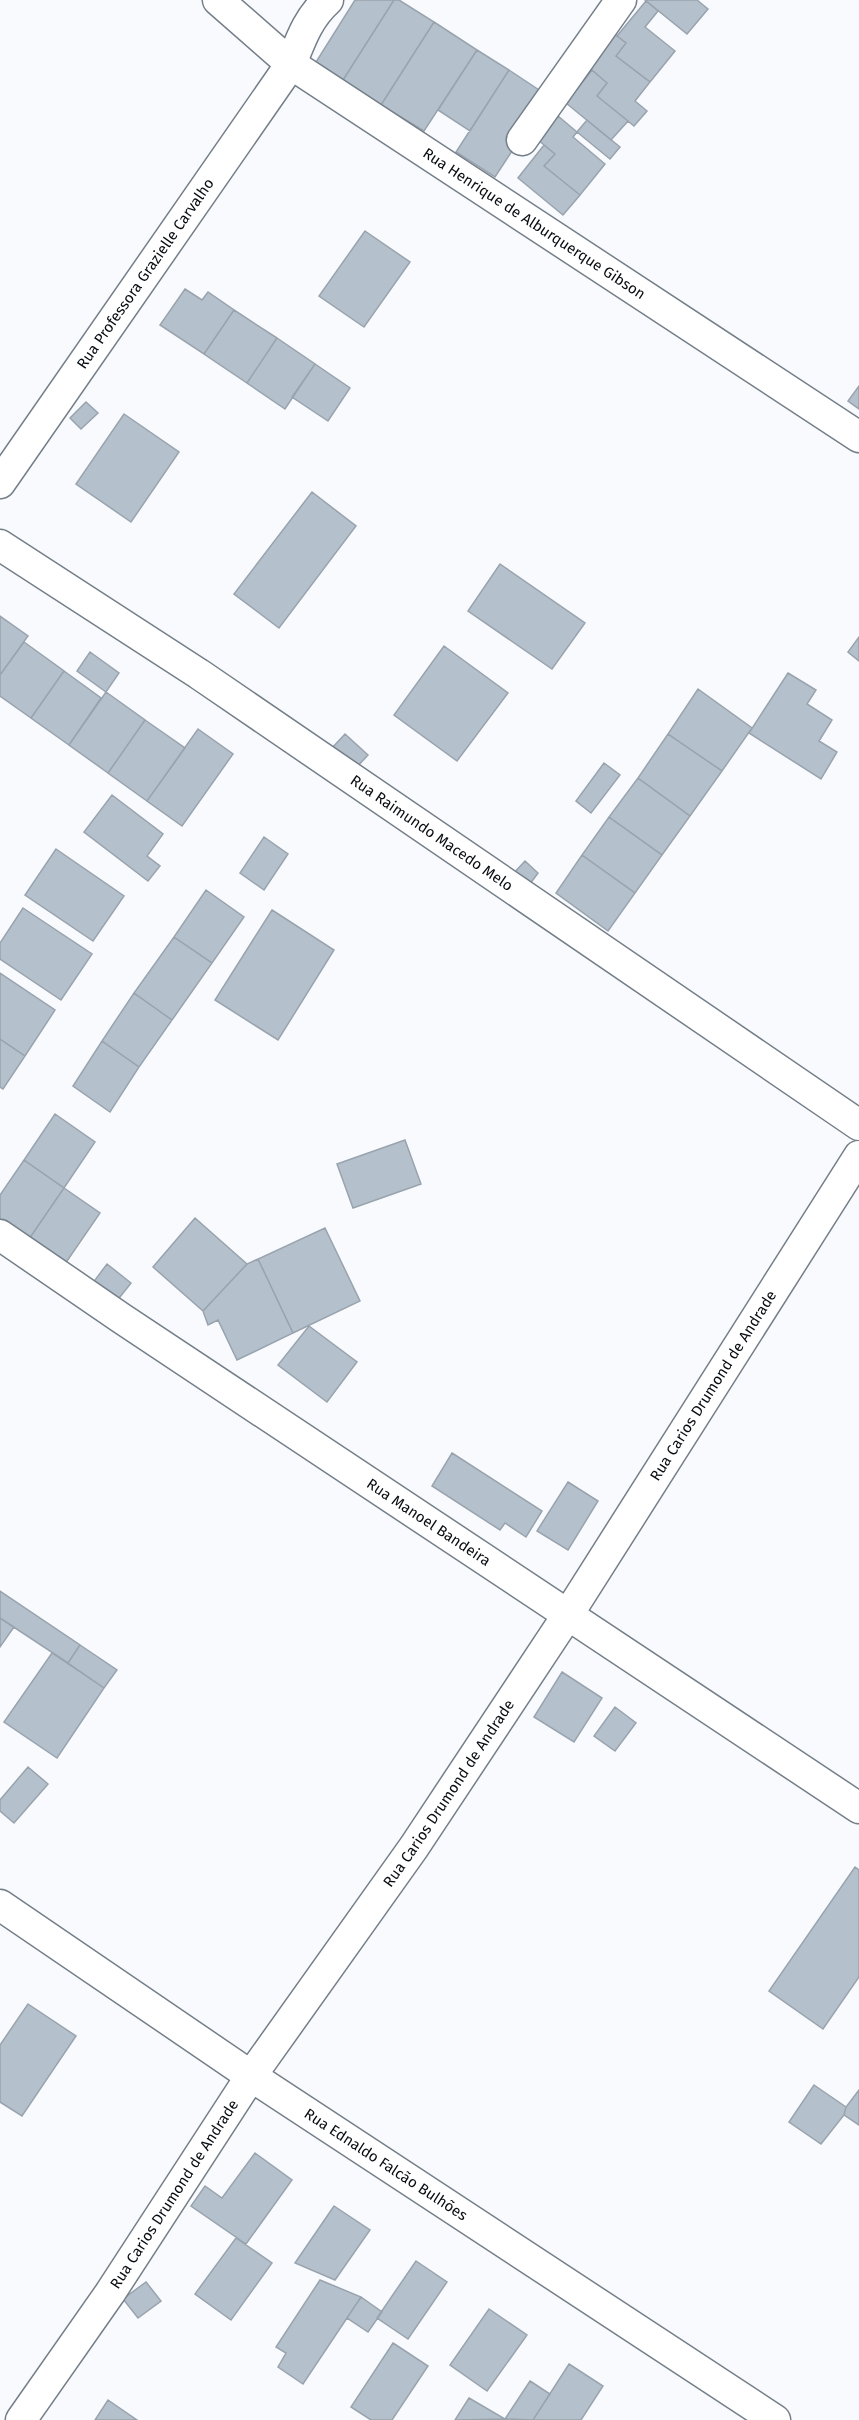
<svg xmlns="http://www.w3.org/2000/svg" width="859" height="2420" viewBox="0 0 859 2420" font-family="'Fira Sans',sans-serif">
<rect width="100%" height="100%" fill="#f8fafd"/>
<path fill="#b4c0cb" stroke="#98a3ae" stroke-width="1.5" d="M355,0H394L343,80L316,62Z
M394,0H399L434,22L381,105L343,80Z
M645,0H697L708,9L687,34Z
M646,1L658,11L645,27L675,51L650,82L616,56L626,43L617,36Z
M434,22L477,50L424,131L381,105Z
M612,32L626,43L616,56L650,82L635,101L647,111L634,126L597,96L607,83L586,65Z
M477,50L509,70L470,131L438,110Z
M509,70L548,96L495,177L456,152Z
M592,70L607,83L597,96L628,121L611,140L566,103Z
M558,116L577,132L573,137L605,164L580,195L544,166L555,154L538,140Z
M587,120L620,147L610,159L577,132Z
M544,145L555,154L544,166L580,195L563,215L518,178Z
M365,231L410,262L364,327L319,296Z
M185,289L202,300L208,292L234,310L204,354L160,325Z
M234,310L277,338L247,383L204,354Z
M277,338L315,364L285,409L247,383Z
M315,364L350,388L328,421L292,397Z
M859,386V409L848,401Z
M86,402L98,413L81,429L70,418Z
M124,414L179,452L131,522L76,484Z
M312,492L356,526L279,628L234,594Z
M500,564L585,623L552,669L468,611Z
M0,616L28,636L0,675Z
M859,637V661L848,652Z
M24,642L64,671L31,718L0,696V675Z
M444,646L508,693L457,761L394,715Z
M90,652L119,673L106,692L77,671Z
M64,671L101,698L69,745L31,718Z
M788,673L816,690L807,704L832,720L819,741L837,752L821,779L749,733Z
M698,689L752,728L722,771L668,734Z
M106,692L145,720L108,773L69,745Z
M145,720L185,748L147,801L108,773Z
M198,729L233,754L182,826L147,801Z
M345,734L368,755L354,770L331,749Z
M668,734L722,771L690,816L638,778Z
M604,763L620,775L591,813L576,801Z
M638,778L690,816L662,855L609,817Z
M112,795L163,834L147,856L160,866L148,881L84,832Z
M609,817L662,855L635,893L582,855Z
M264,837L288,854L264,890L240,873Z
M56,849L124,896L93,941L25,895Z
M582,855L635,893L608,931L556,893Z
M525,861L538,873L527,888L512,875Z
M206,890L244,917L212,963L174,937Z
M23,908L92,954L61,1000L0,959V943Z
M272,910L334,950L278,1040L215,1000Z
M174,937L212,963L172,1020L134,993Z
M0,973L55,1010L25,1056L0,1039Z
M134,993L172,1020L139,1067L102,1041Z
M0,1039L25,1056L3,1089L0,1087Z
M102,1041L139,1067L110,1112L73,1086Z
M55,1114L95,1142L64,1188L24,1160Z
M405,1140L421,1184L353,1208L337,1164Z
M24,1160L64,1188L29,1239L0,1219V1195Z
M64,1188L100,1213L65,1264L29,1239Z
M195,1218L247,1264L203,1311L153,1267Z
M325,1228L360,1301L293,1333L258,1259Z
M258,1259L293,1333L237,1360L218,1320L208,1325L203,1311L247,1264Z
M107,1264L131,1283L116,1302L92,1284Z
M309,1326L357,1362L327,1402L278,1365Z
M452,1453L542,1511L526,1537L505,1523L500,1530L432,1486Z
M568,1482L598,1501L568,1550L537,1531Z
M0,1591L80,1645L68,1663L0,1618Z
M0,1618L14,1627L0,1647Z
M80,1645L117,1670L104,1688L68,1663Z
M52,1653L104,1688L57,1758L4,1722Z
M562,1672L602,1698L574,1742L534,1717Z
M615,1707L636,1723L615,1751L594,1736Z
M28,1767L48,1784L14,1823L0,1811V1800Z
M855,1867L859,1870V1977L823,2029L769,1991Z
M28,2004L76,2036L22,2116L0,2102V2045Z
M814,2085L846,2107L844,2115L821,2144L789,2122Z
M859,2090V2125L844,2115L846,2107Z
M255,2153L292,2180L246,2244L191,2206L205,2186L222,2198Z
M334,2206L370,2230L335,2280L295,2263Z
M236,2238L272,2263L231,2320L195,2294Z
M416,2261L447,2282L408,2339L377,2318Z
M320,2280L361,2297L303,2384L278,2367L286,2353L276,2347Z
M146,2282L161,2301L138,2318L123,2299Z
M361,2297L382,2312L368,2332L347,2318Z
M489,2309L527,2335L487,2391L450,2365Z
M393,2343L428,2366L392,2420H371L351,2407Z
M569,2364L603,2386L581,2420H533Z
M530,2381L550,2394L533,2420L505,2419Z
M469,2398L505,2419L455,2420Z
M108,2400L137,2420H95Z"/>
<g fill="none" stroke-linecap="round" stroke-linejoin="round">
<g stroke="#747f89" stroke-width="33">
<g id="minor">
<path id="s1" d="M218,0L291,64L859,437"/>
<path d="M522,140L621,0"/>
<path id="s2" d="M0,483L291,64C301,39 308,18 328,0"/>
<path id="s3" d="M0,545L199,674L859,1125"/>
<path id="s4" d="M0,1235L121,1318L859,1808"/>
<path id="s5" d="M0,1905L251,2076L775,2420"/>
<path id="s6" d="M21,2420L110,2293L251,2076L414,1847L569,1613L859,1156"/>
</g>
</g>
<use href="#minor" stroke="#fff" stroke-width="30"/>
</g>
<g text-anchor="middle" stroke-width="5" stroke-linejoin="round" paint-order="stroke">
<g font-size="15" fill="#080c10" stroke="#fff">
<text dy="5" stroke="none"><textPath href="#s1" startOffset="388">Rua Henrique de Alburquerque Gibson</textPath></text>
<text dy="5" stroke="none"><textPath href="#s2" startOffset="255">Rua Professora Grazielle Carvalho</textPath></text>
<text dy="5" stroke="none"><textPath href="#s3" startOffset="519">Rua Raimundo Macedo Melo</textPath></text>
<text dy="5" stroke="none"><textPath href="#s6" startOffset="1245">Rua Carios Drumond de Andrade</textPath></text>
<text dy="5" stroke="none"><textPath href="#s4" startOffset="516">Rua Manoel Bandeira</textPath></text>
<text dy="5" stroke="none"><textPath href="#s6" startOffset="759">Rua Carios Drumond de Andrade</textPath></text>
<text dy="5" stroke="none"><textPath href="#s5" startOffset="465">Rua Ednaldo Falcão Bulhões</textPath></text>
<text dy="5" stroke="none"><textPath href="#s6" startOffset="273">Rua Carios Drumond de Andrade</textPath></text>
</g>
</g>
</svg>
